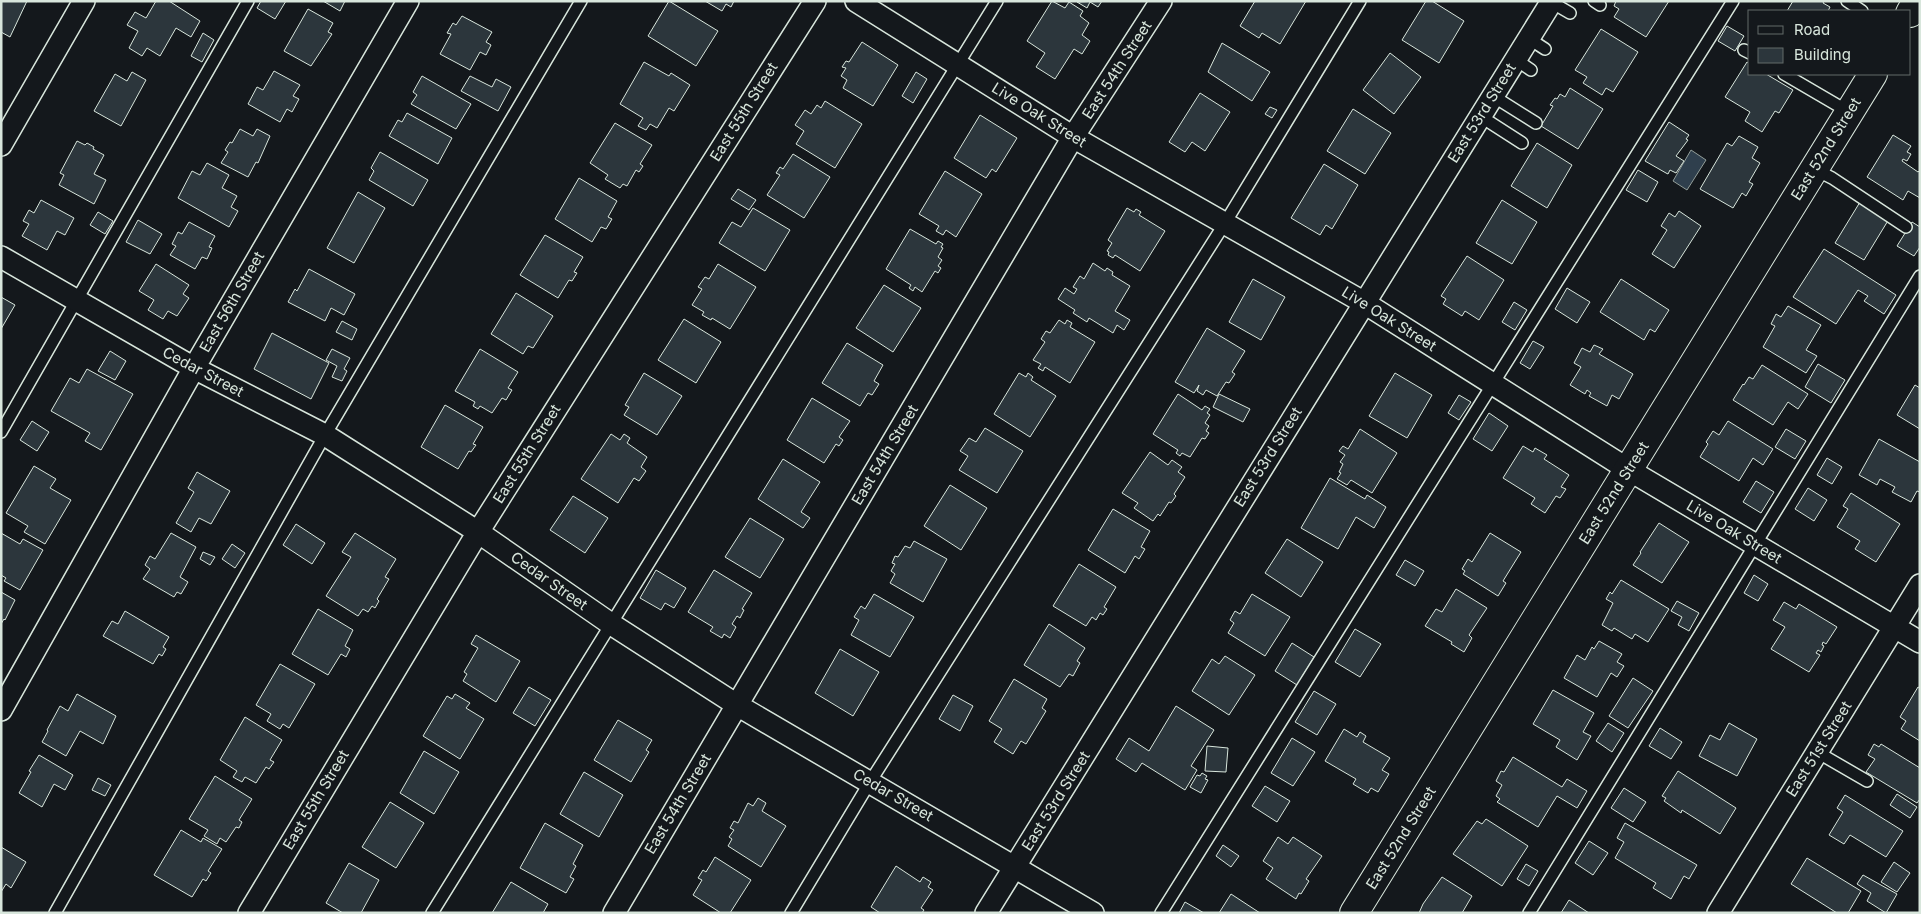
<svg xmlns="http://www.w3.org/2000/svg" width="1921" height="914" viewBox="0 0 1921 914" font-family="Inter,sans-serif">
<rect width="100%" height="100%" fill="#14181c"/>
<path fill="#2f3f4d" stroke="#939e99" d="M1691,150L1706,160L1687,190L1673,181Z"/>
<path fill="#2c363c" stroke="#d8e6dc" d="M1,1H27L10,37L1,32Z
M156,1H169L200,21L191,37L176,28L160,56L147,48L142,56L129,48L138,31L127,25L135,12L146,18Z
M261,1H286L275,19L257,8Z
M323,1H345L340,11Z
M669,1L718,31L696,66L648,36Z
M705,1H734L731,7L726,4L722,11Z
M1052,1L1065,8L1069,2L1083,11L1080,16L1089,23L1082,35L1090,41L1082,54L1074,49L1055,79L1036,67L1045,53L1027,41Z
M1102,1L1098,7L1090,2L1087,8L1077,2Z
M1255,1H1306L1280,44L1262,33L1259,38L1240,26Z
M1426,1H1432L1464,21L1439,63L1402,40Z
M1616,1H1669L1646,37L1614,17L1619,9L1614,6Z
M1793,1H1824L1823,3L1830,7L1828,11H1787Z
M308,9L333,23L328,32L332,34L311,66L284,51Z
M462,16L492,32L486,42L491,45L486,55L480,52L470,70L440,54L451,34L447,33L453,23L456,25Z
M1727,26L1744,36L1735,51L1718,41Z
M1601,29L1638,52L1613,92L1606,88L1602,95L1583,83L1587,77L1575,70Z
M203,33L214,40L202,62L191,56Z
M862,42L898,65L873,106L843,88L847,80L841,76L846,68L842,67L846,61L849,62Z
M1222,43L1270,72L1252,101L1208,72Z
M1390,53L1421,77L1394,114L1363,90Z
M644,62L669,76L671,73L690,85L674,111L669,108L657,128L650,124L646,130L638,126L643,118L620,104Z
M1747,62L1750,64V74H1766L1793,90L1779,113L1775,111L1762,132L1745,121L1750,112L1725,97Z
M274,71L300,85L293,96L299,99L292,112L287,109L280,122L248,104L257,87L263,90Z
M132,72L146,80L121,126L94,111L115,74L127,81Z
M916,72L927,79L913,103L902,96Z
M422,76L471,104L456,129L411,104L417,95L413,92Z
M470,76L492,87L496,79L511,87L498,111L461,91Z
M1570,88L1603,109L1578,149L1541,126L1553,106L1550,105L1555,98L1557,99L1560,94L1565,97Z
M1200,93L1230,112L1205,151L1192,142L1185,152L1169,142Z
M825,101L862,124L835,168L796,144L804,131L795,125L805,110L811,114L817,105L821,108Z
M1270,107L1277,110L1272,118L1265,114Z
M1353,109L1391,133L1365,174L1327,151Z
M407,113L452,138L438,164L389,136L398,120L402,122Z
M980,115L1017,138L996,172L992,169L986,178L954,158Z
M1669,122L1689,135L1686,139L1688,140L1676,156L1684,161L1676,173L1670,170L1668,174L1666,173L1645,161Z
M615,123L652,145L640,164L643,166L639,172L636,170L627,186L623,184L620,188L605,179L608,175L590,163Z
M240,129L253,136L257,129L270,136L258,163L256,162L248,177L221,163L228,152L225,150L230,142L232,143Z
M1893,135L1911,146L1907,152L1911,154L1907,161L1903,159L1902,161L1918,172L1920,170V198L1908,191L1903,200L1867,177Z
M1739,136L1758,147L1752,158L1760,163L1749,182L1753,184L1746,196L1742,193L1733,208L1700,189L1727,143L1732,146Z
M77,141L85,145L87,143L94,147L93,149L104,155L94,174L106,180L94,204L59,185L64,175L60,173Z
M1537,143L1572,165L1547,208L1511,186Z
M380,152L428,180L413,206L369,180L374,171L371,168Z
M793,154L830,177L804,218L767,195L780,175L776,173L780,167L783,169Z
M207,163L229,175L222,188L237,196L231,207L238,211L229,227L178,198L192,171L200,175Z
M1324,164L1358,185L1332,229L1326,225L1320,235L1291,218Z
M1638,170L1658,182L1647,202L1626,190Z
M945,171L982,194L956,237L946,230L943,235L936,231L939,226L919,214Z
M579,178L617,201L608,217L612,219L606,229L601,227L592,242L555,219Z
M738,189L756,200L749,210L731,199Z
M358,192L385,208L354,263L327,248Z
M41,200L74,218L65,235L57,231L47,250L22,236L29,224L23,221L29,210L34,213Z
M1502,200L1537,222L1512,264L1476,243Z
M1860,202L1889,219L1864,260L1835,243Z
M753,208L790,230L765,271L719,243L732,222L741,227Z
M1127,208L1134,212L1136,209L1141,212L1139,215L1165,231L1140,271L1115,255L1113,258L1108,255L1109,252L1107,251L1112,243L1108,240Z
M1679,211L1701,226L1674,268L1652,254L1667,230L1661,226L1669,213L1675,217Z
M98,212L113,221L105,234L90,225Z
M138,220L162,234L150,254L126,242Z
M189,222L215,236L209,247L212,248L207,259L202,257L195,269L170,255L176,246L172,244L178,232L182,234Z
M1912,222L1920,227V247L1914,256L1897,246Z
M910,229L936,244L938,241L943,244L941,247L943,248L938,257L942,260L938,266L941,268L938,273L935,271L922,292L915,287L913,291L909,288L911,285L886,269Z
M545,235L583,257L574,272L577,273L572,281L569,280L558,298L520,275Z
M1824,249L1896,295L1884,314L1864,301L1868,296L1858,290L1836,324L1793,297Z
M1467,256L1504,280L1479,320L1465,311L1462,316L1443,304L1446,299L1441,296Z
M1093,263L1105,271L1107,268L1113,272L1112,275L1130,286L1115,311L1130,320L1124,330L1117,325L1113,333L1089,318L1087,322L1073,313L1075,310L1058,299L1065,288L1074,294L1077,289L1073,287L1080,276L1084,279Z
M156,264L189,285L183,294L189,298L177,316L168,311L163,319L148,310L154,300L139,291Z
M718,264L756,287L730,329L712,318L711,320L702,315L704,312L692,305L702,289L698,287L705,277L709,279Z
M309,269L355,294L344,315L331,308L325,321L288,302L295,289L297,291Z
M1253,279L1285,297L1261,340L1229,322Z
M1621,279L1669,310L1655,332L1650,329L1644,340L1600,312Z
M884,285L921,308L893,352L856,328Z
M1567,288L1590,302L1577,323L1555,309Z
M516,293L553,316L533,348L528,346L523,354L491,334Z
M1,297L15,305L1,329Z
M1514,302L1527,310L1515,330L1502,322Z
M1788,306L1821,325L1806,350L1817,356L1806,373L1763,347L1775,326L1771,324L1776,314L1781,317Z
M684,319L721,342L696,383L658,360Z
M1059,320L1065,324L1067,320L1072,323L1070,327L1095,342L1070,383L1045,367L1043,371L1038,368L1041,364L1033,360L1045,342L1041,339L1046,331L1050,333Z
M342,321L357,329L352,340L336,332Z
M1207,328L1245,351L1232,372L1235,374L1229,383L1226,382L1217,396L1206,390L1203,395L1197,391L1199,385L1194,393L1175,382Z
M272,333L329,363L311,399L254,369Z
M1533,341L1544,347L1530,369L1520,363Z
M847,343L883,365L874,381L879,384L872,395L868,393L860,406L822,383Z
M1594,345L1603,349L1599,354L1633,374L1619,399L1612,395L1607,406L1589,396L1591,393L1587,390L1585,394L1570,385L1581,367L1574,363L1582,348L1590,352Z
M332,349L350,358L344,369L347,371L342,381L332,377L337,366L326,360Z
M480,349L518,372L508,388L512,390L506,400L502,398L492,413L480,406L478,409L473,406L475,402L455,391Z
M110,351L126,361L115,380L98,371Z
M1818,364L1845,380L1831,403L1805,387Z
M1762,365L1808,394L1798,409L1788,402L1773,425L1733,400L1743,384L1744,385L1749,377L1753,379Z
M87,369L133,394L101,450L85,441L90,433L51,411L70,378L79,383Z
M644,373L682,396L657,435L624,415L629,407L625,405Z
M1019,373L1026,377L1028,373L1033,377L1031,380L1056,396L1030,437L994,414Z
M1395,373L1432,395L1407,438L1369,416Z
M1915,385L1920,388V429L1897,415Z
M1178,394L1202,410L1205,406L1210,409L1207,413L1210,415L1205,423L1209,426L1206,431L1209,433L1205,439L1202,438L1190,457L1182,453L1180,456L1176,453L1178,450L1153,434Z
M1219,394L1250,409L1243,422L1213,407Z
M1459,395L1471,402L1459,420L1448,413Z
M812,398L850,421L839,437L843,440L839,446L836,444L824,463L787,440Z
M445,405L483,427L473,444L476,445L471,452L469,451L458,469L421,447Z
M1489,413L1508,426L1492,451L1473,439Z
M32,421L49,432L37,451L20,440Z
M1728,421L1773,449L1763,465L1753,458L1739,481L1700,457L1708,444L1706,442L1713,431L1719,435Z
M985,428L1023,451L997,493L959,470L968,456L960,451L969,438L976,442Z
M1360,429L1397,453L1372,493L1351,480L1347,485L1337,479L1341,473L1339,472L1343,464L1340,462L1345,455L1339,451L1343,446L1348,449Z
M1786,429L1806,441L1795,459L1775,447Z
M611,434L620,440L624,434L630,438L627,443L647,457L641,467L646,471L639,481L634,478L618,503L581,479Z
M1879,439L1920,462V492L1917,491L1911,502L1892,492L1895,487L1880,479L1877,485L1859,475Z
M1523,446L1533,452L1535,448L1547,455L1544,459L1569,475L1561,487L1566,489L1560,498L1556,496L1545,513L1531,504L1535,498L1503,478Z
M1150,452L1168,465L1172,460L1182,467L1178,472L1185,477L1174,494L1176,496L1171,503L1169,502L1160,516L1158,514L1153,521L1134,508L1138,503L1122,493Z
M1827,458L1842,467L1832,484L1817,475Z
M783,459L820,482L801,512L810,518L803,528L758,499Z
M34,466L56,479L50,488L71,500L45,544L24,532L28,526L6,513Z
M197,472L230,491L211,524L199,518L191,532L176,523L194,492L188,488Z
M1330,478L1365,499L1367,495L1386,507L1374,528L1356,517L1338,549L1301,528Z
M1756,481L1774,492L1761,513L1743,502Z
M950,485L987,508L961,550L924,526Z
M1808,488L1827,500L1814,521L1795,509Z
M1851,493L1900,524L1876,562L1855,549L1860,541L1837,527L1848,509L1843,506Z
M573,496L608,518L585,553L550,530Z
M1113,509L1150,531L1141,547L1145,549L1139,559L1135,556L1125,573L1088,550Z
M750,518L784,539L760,578L725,557Z
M1659,523L1689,542L1662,583L1633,565L1641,553L1640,552Z
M296,524L325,543L312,564L283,545Z
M1,533L20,544L23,539L43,550L20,590L4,581L6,578L1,575Z
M171,533L196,547L180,577L188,582L181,594L177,592L174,597L143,579L150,569L145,565L150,556L155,559Z
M355,533L396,559L385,577L389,579L377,599L379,601L375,608L372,606L368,612L363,609L358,616L326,596L351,557L342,552Z
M1490,533L1521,552L1503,581L1506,583L1498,596L1463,574L1465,571L1462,569L1468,559L1472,562Z
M1287,539L1323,562L1301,597L1265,573Z
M914,541L947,559L923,602L890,583L895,574L891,571L895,564L892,563L895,556L898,557L905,546L910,548Z
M232,544L245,553L235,568L222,559Z
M203,552L215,557L210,565L200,559Z
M1405,560L1424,571L1415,586L1396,575Z
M1079,564L1116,587L1104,607L1107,609L1103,615L1100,613L1096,620L1092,617L1086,626L1053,606Z
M656,570L686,588L674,608L665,603L661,610L640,598Z
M714,570L752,593L742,609L744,610L740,618L737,616L732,624L736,627L730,638L724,634L722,638L710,631L713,627L688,612Z
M1754,575L1768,584L1758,601L1744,593Z
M1621,580L1669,609L1648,642L1635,634L1632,639L1614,628L1612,631L1602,625L1613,603L1606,599L1610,592L1612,594Z
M1456,589L1487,608L1469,635L1472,638L1464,652L1451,644L1452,642L1425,626L1436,609L1442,612Z
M1,592L15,600L5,620L4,619L1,624Z
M874,594L914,617L890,657L851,635L859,620L854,617L861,606L865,609Z
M1252,594L1290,617L1265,656L1228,633L1234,623L1230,620L1235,611L1240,614Z
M1677,601L1699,613L1689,631L1678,625L1682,617L1671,611Z
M1784,602L1796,609L1799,604L1837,627L1826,644L1823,642L1822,645L1824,646L1821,652L1818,650L1816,653L1820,655L1809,672L1771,649L1785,627L1773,620Z
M318,609L353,630L345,646L350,649L346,657L341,654L328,675L292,654Z
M125,611L169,637L163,647L166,649L162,656L159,654L153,664L103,636L112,621L118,624Z
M1049,624L1085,648L1077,661L1080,663L1073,676L1069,674L1060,687L1024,665Z
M1355,629L1381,644L1360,677L1335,662Z
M476,635L520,661L496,702L463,681L467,674L464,672L478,648L471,644Z
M1599,641L1622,654L1617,662L1624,666L1617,677L1611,673L1597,697L1564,678L1577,655L1585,660L1592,647L1594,649Z
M1292,643L1314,657L1297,685L1275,671Z
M840,649L879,672L853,716L815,693Z
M1225,656L1255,675L1229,715L1192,691L1212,659L1219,664Z
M280,664L315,684L289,728L283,724L280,729L267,721L271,714L256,705Z
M1633,678L1653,691L1628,728L1609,716Z
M1014,679L1047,699L1042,708L1046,711L1026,744L1021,741L1013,754L994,742L1002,729L989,721Z
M529,687L551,700L535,726L513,713Z
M1918,687L1920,688V741L1901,729L1906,721L1900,717Z
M1553,690L1594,713L1583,732L1591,736L1577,760L1556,747L1560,740L1533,724Z
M1314,691L1336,704L1317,735L1295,722Z
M77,694L116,716L103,744L80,731L66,756L42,742L48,731L47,730L60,706L68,711Z
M455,694L470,703L466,708L484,719L460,759L423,736L447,696L452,699Z
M953,695L973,706L960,731L939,719Z
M1176,706L1214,730L1191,766L1197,770L1185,790L1142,763L1136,772L1116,759L1129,738L1149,751Z
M245,717L282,740L270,760L274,762L269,769L266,767L256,783L245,777L242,782L233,777L237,771L220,760Z
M618,720L652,740L646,750L649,752L631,782L594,760Z
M1608,723L1624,733L1612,752L1596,741Z
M1729,723L1757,739L1737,776L1699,756L1710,735L1720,740Z
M1660,728L1682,742L1671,759L1649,746Z
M1344,729L1357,737L1360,732L1366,736L1363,742L1390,758L1382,770L1389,774L1378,792L1371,788L1368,793L1353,784L1356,779L1325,761Z
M1292,738L1315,752L1293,786L1271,773Z
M1874,744L1879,747L1881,744L1920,768V799L1917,803L1866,772L1875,759L1868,755Z
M1207,746L1228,748L1226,772L1205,771Z
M424,751L459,772L434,814L400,793Z
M39,755L73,775L65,790L54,784L42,807L19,793L31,772L29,771Z
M1513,757L1562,787L1567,779L1587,791L1577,808L1557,796L1538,827L1497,802L1500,799L1496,796L1502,785L1496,781L1501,771L1504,772Z
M1678,771L1736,808L1720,834L1682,810L1681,813L1664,801L1666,798L1662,796Z
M584,772L623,795L599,837L560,814Z
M1202,773L1207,776L1205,779L1208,780L1201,793L1190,787L1197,775L1200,776Z
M215,776L252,799L239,820L242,822L239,828L236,827L226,842L220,838L217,844L204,836L208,830L189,819Z
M98,778L111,785L105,796L92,790Z
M1265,786L1290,801L1277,822L1252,806Z
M1624,788L1646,802L1633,822L1611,808Z
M1897,794L1917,807L1910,818L1890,805Z
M1845,795L1903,831L1886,857L1850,835L1844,844L1829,835L1843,812L1837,808Z
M758,798L766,803L762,811L786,826L761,867L728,846L732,839L729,837L734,830L730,828L734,821L738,823L748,803L753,806Z
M390,802L424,823L396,868L362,847Z
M1486,819L1528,846L1502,886L1453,854L1477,821L1482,824Z
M545,823L583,845L573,864L576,866L570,877L574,879L566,893L520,868Z
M1625,823L1697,865L1689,879L1684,876L1671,899L1653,888L1656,883L1615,858L1624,842L1617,838Z
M181,830L201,842L203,838L222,849L208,871L211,873L206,881L203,879L192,897L154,875Z
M1278,837L1288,844L1293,837L1322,856L1306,879L1309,881L1301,894L1299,893L1296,899L1266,879L1273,868L1263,861Z
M1589,841L1608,853L1593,875L1575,863Z
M1223,845L1239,856L1231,867L1216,856Z
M1,847L26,862L11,888L6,884L1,892Z
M715,857L751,880L730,913H721L693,895L702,880L698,878L703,870L706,872Z
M1807,858L1861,891L1848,913H1837L1791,884Z
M1894,862L1910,873L1897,892L1881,882Z
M349,863L379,880L361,913H343L326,903Z
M1526,864L1538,871L1529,886L1517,879Z
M896,866L920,882L923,877L931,882L928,887L933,890L921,908L924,910L922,913H880L871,907Z
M1863,875L1897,894L1886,913L1867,901L1871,893L1857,884Z
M1442,877L1472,896L1462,913H1419L1423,904Z
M511,882L548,904L543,913H492Z
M1231,894L1260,913H1219Z
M1569,900L1589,913H1561Z
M1185,902L1204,913H1179Z"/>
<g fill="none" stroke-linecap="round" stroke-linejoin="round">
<g stroke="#d8e6dc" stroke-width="14">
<path id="lane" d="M1594,1L1600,5
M1847,1L1862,11
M1551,2L1570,13
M1528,38L1545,49
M1744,50L1750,53
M1515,59L1531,70
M1784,74L1849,112
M1493,96L1536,123
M1480,116L1522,143
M1814,169L1832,178L1906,227
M1,432L248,1
M1817,752L1867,781
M55,913L325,435L581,1
M432,913L997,1
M791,913L870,782L1225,223L1360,1
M1161,913L1733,1
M1529,913L1920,276"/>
</g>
<g stroke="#d8e6dc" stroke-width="24">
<path id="street" d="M856,1L1073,137L1363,302L1629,470L1920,642
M1,145L84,1
M1,257L194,368L325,435L478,532L611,624L737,705L1093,913
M1,710L194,368L408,1
M249,913L478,532L815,1
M614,913L1073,137L1161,1
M986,913L1552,1
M1718,913L1920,585"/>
</g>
<g stroke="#d8e6dc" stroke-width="30">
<path id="secondary" d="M1910,13L1917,1
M1354,913L1873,74"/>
</g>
<use href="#lane" stroke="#14181c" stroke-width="11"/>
<use href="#street" stroke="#14181c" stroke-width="21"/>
<use href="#secondary" stroke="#14181c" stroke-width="28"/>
</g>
<g text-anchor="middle" stroke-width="4" stroke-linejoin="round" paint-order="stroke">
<g font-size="15" fill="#d8e6dc" stroke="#14181c">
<text transform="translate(1117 70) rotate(-57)" y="5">East 54th Street</text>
<text transform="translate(744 112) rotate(-58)" y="5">East 55th Street</text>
<text transform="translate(1482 113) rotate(-58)" y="5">East 53rd Street</text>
<text transform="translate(1039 115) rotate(32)" y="5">Live Oak Street</text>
<text transform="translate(1826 149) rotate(-58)" y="5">East 52nd Street</text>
<text transform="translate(232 302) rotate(-60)" y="5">East 56th Street</text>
<text transform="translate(1389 319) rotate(32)" y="5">Live Oak Street</text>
<text transform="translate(203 372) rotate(28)" y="5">Cedar Street</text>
<text transform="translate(527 454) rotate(-58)" y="5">East 55th Street</text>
<text transform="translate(885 455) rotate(-59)" y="5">East 54th Street</text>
<text transform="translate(1268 457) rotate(-58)" y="5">East 53rd Street</text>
<text transform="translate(1614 493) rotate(-58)" y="5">East 52nd Street</text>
<text transform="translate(1734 532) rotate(31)" y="5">Live Oak Street</text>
<text transform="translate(549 581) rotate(35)" y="5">Cedar Street</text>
<text transform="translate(1819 749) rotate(-58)" y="5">East 51st Street</text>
<text transform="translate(893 795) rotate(30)" y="5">Cedar Street</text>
<text transform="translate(316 800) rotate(-59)" y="5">East 55th Street</text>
<text transform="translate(1056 801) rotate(-58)" y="5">East 53rd Street</text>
<text transform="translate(678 804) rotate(-59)" y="5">East 54th Street</text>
<text transform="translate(1401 838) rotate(-58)" y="5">East 52nd Street</text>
</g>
</g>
<rect width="1921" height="914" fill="none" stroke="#d8e6dc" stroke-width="5"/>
<rect x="1748" y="10" width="162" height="65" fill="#14181c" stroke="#626a69"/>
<rect x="1758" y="26" width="25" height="8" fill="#14181c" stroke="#626a69"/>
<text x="1794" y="35" font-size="15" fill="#d8e6dc">Road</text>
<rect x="1758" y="48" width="25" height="15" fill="#2c363c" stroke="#626a69"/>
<text x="1794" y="60" font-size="15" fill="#d8e6dc">Building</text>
</svg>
